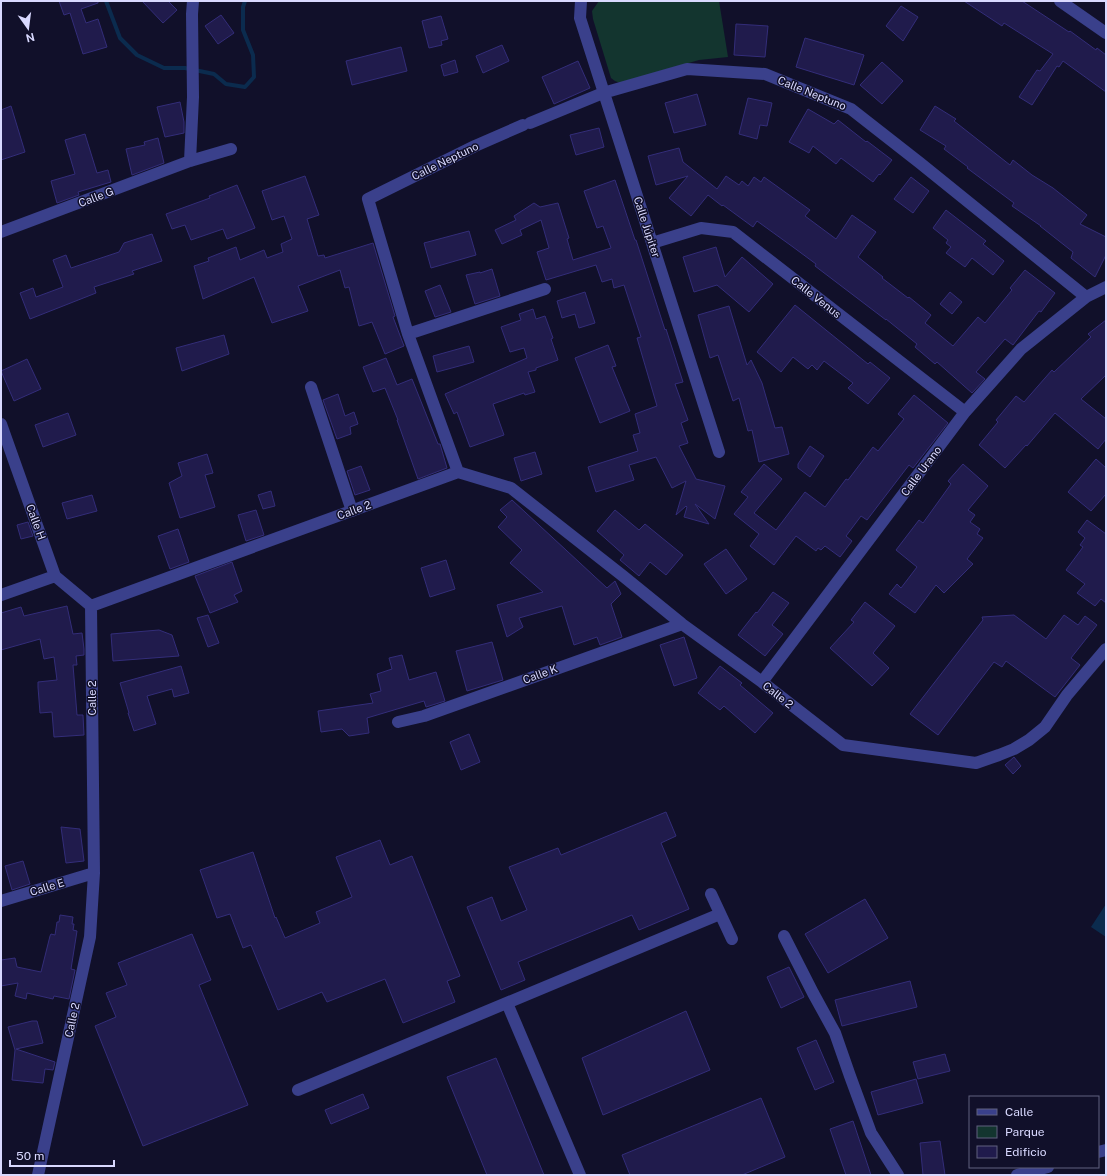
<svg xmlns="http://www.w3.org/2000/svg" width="1107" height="1176" viewBox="0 0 1107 1176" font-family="'Public Sans',sans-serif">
<rect width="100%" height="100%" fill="#11102a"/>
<path fill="#13352f" d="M599,1H719L728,57L699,60L620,83L615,81L611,78L593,19L592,11Z"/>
<path fill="#0b2b4e" d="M1106,904V937L1091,927Z"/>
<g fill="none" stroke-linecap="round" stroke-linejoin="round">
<path stroke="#0b2b4e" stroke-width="4" d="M106,1L120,38L137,55L164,68H185L214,74L226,84L245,87L254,77L253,55L243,30V7L245,1"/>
</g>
<path fill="#201b4c" stroke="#332d79" d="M59,1H98V3L81,9L86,23L98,19L107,47L83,54L70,13L64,15Z
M142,1H168L177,10L163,23Z
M964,1H1022L1069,32L1070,31L1096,50L1097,48L1106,55V92L1063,61L1059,67L1057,66L1032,105L1019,97L1037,70L1040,71L1053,54L1004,23L1002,26Z
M901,6L918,17L903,41L886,26Z
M221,15L234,33L218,44L205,26Z
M441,16L448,39L441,41L442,45L429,48L422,21Z
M736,24L768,26L765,57L734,55Z
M805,38L864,55L854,85L796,67Z
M502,45L509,61L483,73L476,56Z
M401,47L407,71L352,85L346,61Z
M455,60L458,72L444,76L441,65Z
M578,61L590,88L554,104L542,77Z
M882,62L903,81L882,104L860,85Z
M697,94L706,125L674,133L665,103Z
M748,98L772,103L767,126L760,125L757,139L739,134Z
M180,102L184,122V133L165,137L157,107Z
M11,106L25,152L1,160V110Z
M935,106L956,119L954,121L1010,165L1013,160L1032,175L1053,188L1087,215L1080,224L1106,237V255L1095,277L1071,258L1073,252L1040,226H1041L1012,206L1014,203L967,168L968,167L944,149L946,146L920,130Z
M808,109L834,124L838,120L866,142L867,141L892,160L880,175L879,174L873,182L841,158L836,164L813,146L809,153L789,142Z
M599,128L604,147L576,155L570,135Z
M85,134L97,173L108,170L111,182L78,192L79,195L57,203L51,181L75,174L65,140Z
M158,138L164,163L132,175L126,149L145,145L144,142Z
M679,148L683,162L717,189L726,176L739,185L742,181L748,186L754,177L761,182L764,177L810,210L805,216L836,239L852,215L876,232L858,257L883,277L882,278L908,298L909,297L931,315L925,323L953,346L978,317L985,323L1012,290L1010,288L1025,270L1055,293L1041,312L1039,311L1013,345L1005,339L976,372L985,379L972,393L937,362L935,364L915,347L917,344L886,319V320L815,266L816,264L793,247L757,221L753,227L723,205L722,206L708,195L691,216L669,198L688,176L656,185L648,156Z
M305,176L319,215L307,219L318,256L324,255L325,258L373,243L395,316L393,317L404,346L385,354L372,322L359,326L349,287L345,288L340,270L298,286L308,311L272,323L254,277L203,299L194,266L209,261L208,258L236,247L240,260L264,250L267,258L283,252L281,244L292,239L284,216L272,220L262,191Z
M911,177L929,191L913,213L894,199Z
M615,180L635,240H636L665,330L666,329L683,382L675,384L688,420L681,423L688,443L679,446L696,479L725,486L715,519L695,504L709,524L684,517L687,507L686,506L676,515L686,481L672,488L656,457L629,465L634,480L596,492L588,467L638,451L633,435L640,433L635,414L657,406L637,338L641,337L624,285L614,288L612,279L602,282L596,265L546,280L537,252L549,248L541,220L520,230L522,235L502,244L495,230L516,220L514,216L534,203L540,207L558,203L569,238L567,239L573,260L611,248L603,226L597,228L584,191Z
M237,185L255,228L227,239L223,229L191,240L185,225L172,229L166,214L210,198L209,196Z
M946,210L986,241L983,244L1004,261L993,275L972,258L965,267L946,253L951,247L946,243L948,240L933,228Z
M469,231L476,255L431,268L424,243Z
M152,234L162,261L132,271L134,274L94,287L96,293L30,319L20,293L33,288L36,297L63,287L53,260L66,255L71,268L119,252L124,243Z
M716,247L725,277L742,257L773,284L749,312L717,285L694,292L683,257Z
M492,269L500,296L475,304L466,275L480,272V273Z
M440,285L451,312L435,317L425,291Z
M585,292L595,323L579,328L575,314L562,318L557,301Z
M950,292L962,302L952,314L940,304Z
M795,305L868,364L870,362L890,378L868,404L848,388L853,383L824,361L817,370L812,365L808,369L793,357L781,372L757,352Z
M729,306L747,365L751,360L762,383L775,428L782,427L789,454L759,462L752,430L748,431L739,398L733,401L718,355L710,358L698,315Z
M533,309L536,319L545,316L553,338L551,339L558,360L536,368V370L528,372L535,392L525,395L524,393L493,404L504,435L470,447L457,412L454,414L445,394L527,358L524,348L510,352L501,327L521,320L519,314Z
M1106,320V375L1081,399L1106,419V439L1098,449L1055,413L1027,446L1026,445L1005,468L979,445L998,422L996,420L1016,396L1024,402L1052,370L1054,372L1091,337L1088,334Z
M224,335L229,354L182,371L176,348Z
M608,345L616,366L612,367L630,411L600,423L575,358Z
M469,346L474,362L437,372L433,356Z
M386,358L397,385L412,379L438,444H440L447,468L418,479L397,420H398L385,388L373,392L363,367Z
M27,359L41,389L14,401L1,371Z
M338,394L345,416L354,412L358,424L350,427L351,434L337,439L323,400Z
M914,395L948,423L913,468L909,465L867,520L861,516L846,536L852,541L840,557L825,546L821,550L818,548L816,551L796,536L774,565L750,546L759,534L734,514L748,497L741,492L764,464L782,479L754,513L776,530L805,492L825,507L846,479L848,480L873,447L878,451L904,419L898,414Z
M68,413L76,435L43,447L35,425Z
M810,446L824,456L810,477L798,468V464Z
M535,452L542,474L521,481L514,458Z
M207,454L213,473L205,475L215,507L180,518L169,483L182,476L178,463Z
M1096,459L1106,468V494L1091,511L1068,492Z
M963,464L988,486L968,510L975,515L970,522L980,529L977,534L983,538L967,559L973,564L944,593L936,585L915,613L889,594L897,584L901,588L917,567L896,550L919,520L923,523L951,484L948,481Z
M361,466L370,490L355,495L347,471Z
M271,491L275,506L263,509L258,495Z
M92,495L97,511L67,519L62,503Z
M512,500L607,588L615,581L621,594L611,604L622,637L600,645L597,637L574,645L562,606L519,618L523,627L507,637L497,605L543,592L510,563L522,550L498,527L507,517L500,510Z
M256,510L264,535L246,541L238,515Z
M615,510L639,530L645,524L683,555L666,575L650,562L639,576L620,560L624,555L597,531Z
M1087,520L1106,534V603L1101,599L1095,606L1077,593L1085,584L1066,570L1083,547L1080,545L1085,538L1078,532Z
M28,522L33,536L21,539L17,525Z
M178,529L189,562L170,569L158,536Z
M726,549L747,579L726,594L704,564Z
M446,560L455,589L430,597L421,568Z
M232,562L242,591L234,595L238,602L210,613L195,576Z
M773,592L789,603L772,625L783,634L765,656L738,635L756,612L757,613Z
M865,602L895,626L873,653L889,668L872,686L830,648L854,622L851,620Z
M67,606L73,634L82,633L84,649V655L76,656L77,665H73L77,715H83L84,735L54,737L52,712L40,713L38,687V682L57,680L54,657L44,659L40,639L1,650V613L21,607L24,616Z
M208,615L219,643L208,647L197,618Z
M1014,615L1046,639L1064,615L1078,625L1085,616L1097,625L1071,658L1080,665L1055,697L1006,661L1002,667L994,662L938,735L910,714L983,620L982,617Z
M159,630L172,635L179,656L113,661L111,634Z
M684,637L697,678L674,686L660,645Z
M492,642L503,680L467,691L456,651Z
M402,655L409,680L436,672L445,701L426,707L424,701L367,718L369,733L349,736L342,729L321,732L318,711L373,703L370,694L381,691L377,674L392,669L389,658Z
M181,666L189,693L174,697L172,689L147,696L156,724L134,731L128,713H129L120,683Z
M720,666L742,683L740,685L773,713L755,733L724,706L720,710L698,693Z
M469,734L480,762L461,770L450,742Z
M1014,757L1021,766L1013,774L1005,765Z
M666,812L676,836L661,843L689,909L639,930L632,915L518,962L525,980L501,990L467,907L492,897L501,921L527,910L509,867L558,848L561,855Z
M61,827L80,829L84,861L66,863Z
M380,840L390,865L412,856L460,976L447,981L455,1002L403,1023L385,979L327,1002L322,992L278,1010L251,945L243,948L230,914L217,918L200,870L253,852L275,918L276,917L285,938L320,923L316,912L352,897L336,857Z
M23,861L30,884L12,890L5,866Z
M865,899L888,938L828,973L805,934Z
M60,915L73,917L72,924H74L73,930L77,931L71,969L75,970L69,999L54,996L53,999L27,993L26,999L15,996L18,983L1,986V960L15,958L17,967L41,972L50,936L51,934L55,935L57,922H59Z
M192,934L211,980L199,985L248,1105L143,1146L95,1026L116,1017L106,993L127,985L118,963Z
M789,967L804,997L781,1008L767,977Z
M910,981L917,1007L842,1026L835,1000Z
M686,1011L710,1070L603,1115L582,1058Z
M32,1021H37L43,1043L16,1049L55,1062L53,1070L45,1069L43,1083L12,1080L15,1050L8,1027Z
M816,1040L834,1082L815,1090L797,1048Z
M945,1054L950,1071L918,1079L913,1062Z
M496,1058L544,1175H487L447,1077Z
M916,1079L923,1103L878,1115L871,1092Z
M363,1094L369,1108L331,1124L325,1110Z
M761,1098L785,1157L742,1175H630L622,1155Z
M853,1121L871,1175H846L830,1129Z
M940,1141L945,1175H923L920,1143Z"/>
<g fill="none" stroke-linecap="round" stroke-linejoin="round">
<path stroke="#3a408b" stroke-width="12" d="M581,1L580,18L719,452
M1060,1L1106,33
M530,123L603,93L687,69L765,74L851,109L920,163L1086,297
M190,161L193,97L192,14L193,1
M1,232L190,161L231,149
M652,243L701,228L733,232L965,412
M408,334L545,289
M311,387L352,511
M1,424L55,576L91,606
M458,472L408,334L368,199L475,146L523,125
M1,595L55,576
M91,606L458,472L511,488L623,576L682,624L762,682L843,745L976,763L999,755L1014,749L1029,740L1045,727L1067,695L1106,649
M762,682L965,412L1021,349L1086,297L1106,287
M398,722L424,716L682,624
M711,894L732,939
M1,901L94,873
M784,936L813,993L835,1033L850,1076L871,1133L898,1175
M507,1003L580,1175
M298,1090L720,914
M1098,1152L1106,1150
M38,1175L90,937L94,873L91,606
M1017,1175L1048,1167"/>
</g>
<g text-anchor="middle" stroke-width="3" stroke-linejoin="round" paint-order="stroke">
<g font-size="11" fill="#d9d9ff" stroke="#11102a">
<text transform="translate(812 93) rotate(22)" y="4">Calle Neptuno</text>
<text transform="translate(445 161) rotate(-26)" y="4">Calle Neptuno</text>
<text transform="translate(96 197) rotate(-21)" y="4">Calle G</text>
<text transform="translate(647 227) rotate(72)" y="4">Calle Júpiter</text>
<text transform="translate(816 297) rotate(38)" y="4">Calle Venus</text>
<text transform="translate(921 471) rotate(-53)" y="4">Calle Urano</text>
<text transform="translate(354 510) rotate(-20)" y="4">Calle 2</text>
<text transform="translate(36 522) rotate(70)" y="4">Calle H</text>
<text transform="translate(540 674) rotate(-20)" y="4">Calle K</text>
<text transform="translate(778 695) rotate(38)" y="4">Calle 2</text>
<text transform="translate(92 698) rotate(-90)" y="4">Calle 2</text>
<text transform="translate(47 887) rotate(-17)" y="4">Calle E</text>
<text transform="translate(72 1020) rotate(-78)" y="4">Calle 2</text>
</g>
</g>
<rect width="1107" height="1176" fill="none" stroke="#d9d9ff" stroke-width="4"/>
<rect x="969" y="1096" width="130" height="72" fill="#11102a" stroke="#61607f"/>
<rect x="977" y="1109" width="20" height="6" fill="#3a408b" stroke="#61607f"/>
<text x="1005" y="1116" font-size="12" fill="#d9d9ff">Calle</text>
<rect x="977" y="1126" width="20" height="12" fill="#13352f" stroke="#61607f"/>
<text x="1005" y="1136" font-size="12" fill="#d9d9ff">Parque</text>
<rect x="977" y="1146" width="20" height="12" fill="#201b4c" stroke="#61607f"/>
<text x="1005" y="1156" font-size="12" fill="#d9d9ff">Edificio</text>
<g transform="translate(28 28) rotate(166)" stroke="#11102a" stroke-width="3" paint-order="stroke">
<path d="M0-3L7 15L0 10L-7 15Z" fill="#d9d9ff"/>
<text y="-6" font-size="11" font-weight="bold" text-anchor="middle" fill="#d9d9ff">N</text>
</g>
<path d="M10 1160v6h104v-6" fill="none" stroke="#d9d9ff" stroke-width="2"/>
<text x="16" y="1160" font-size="12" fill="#d9d9ff" stroke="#11102a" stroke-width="3" paint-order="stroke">50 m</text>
</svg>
